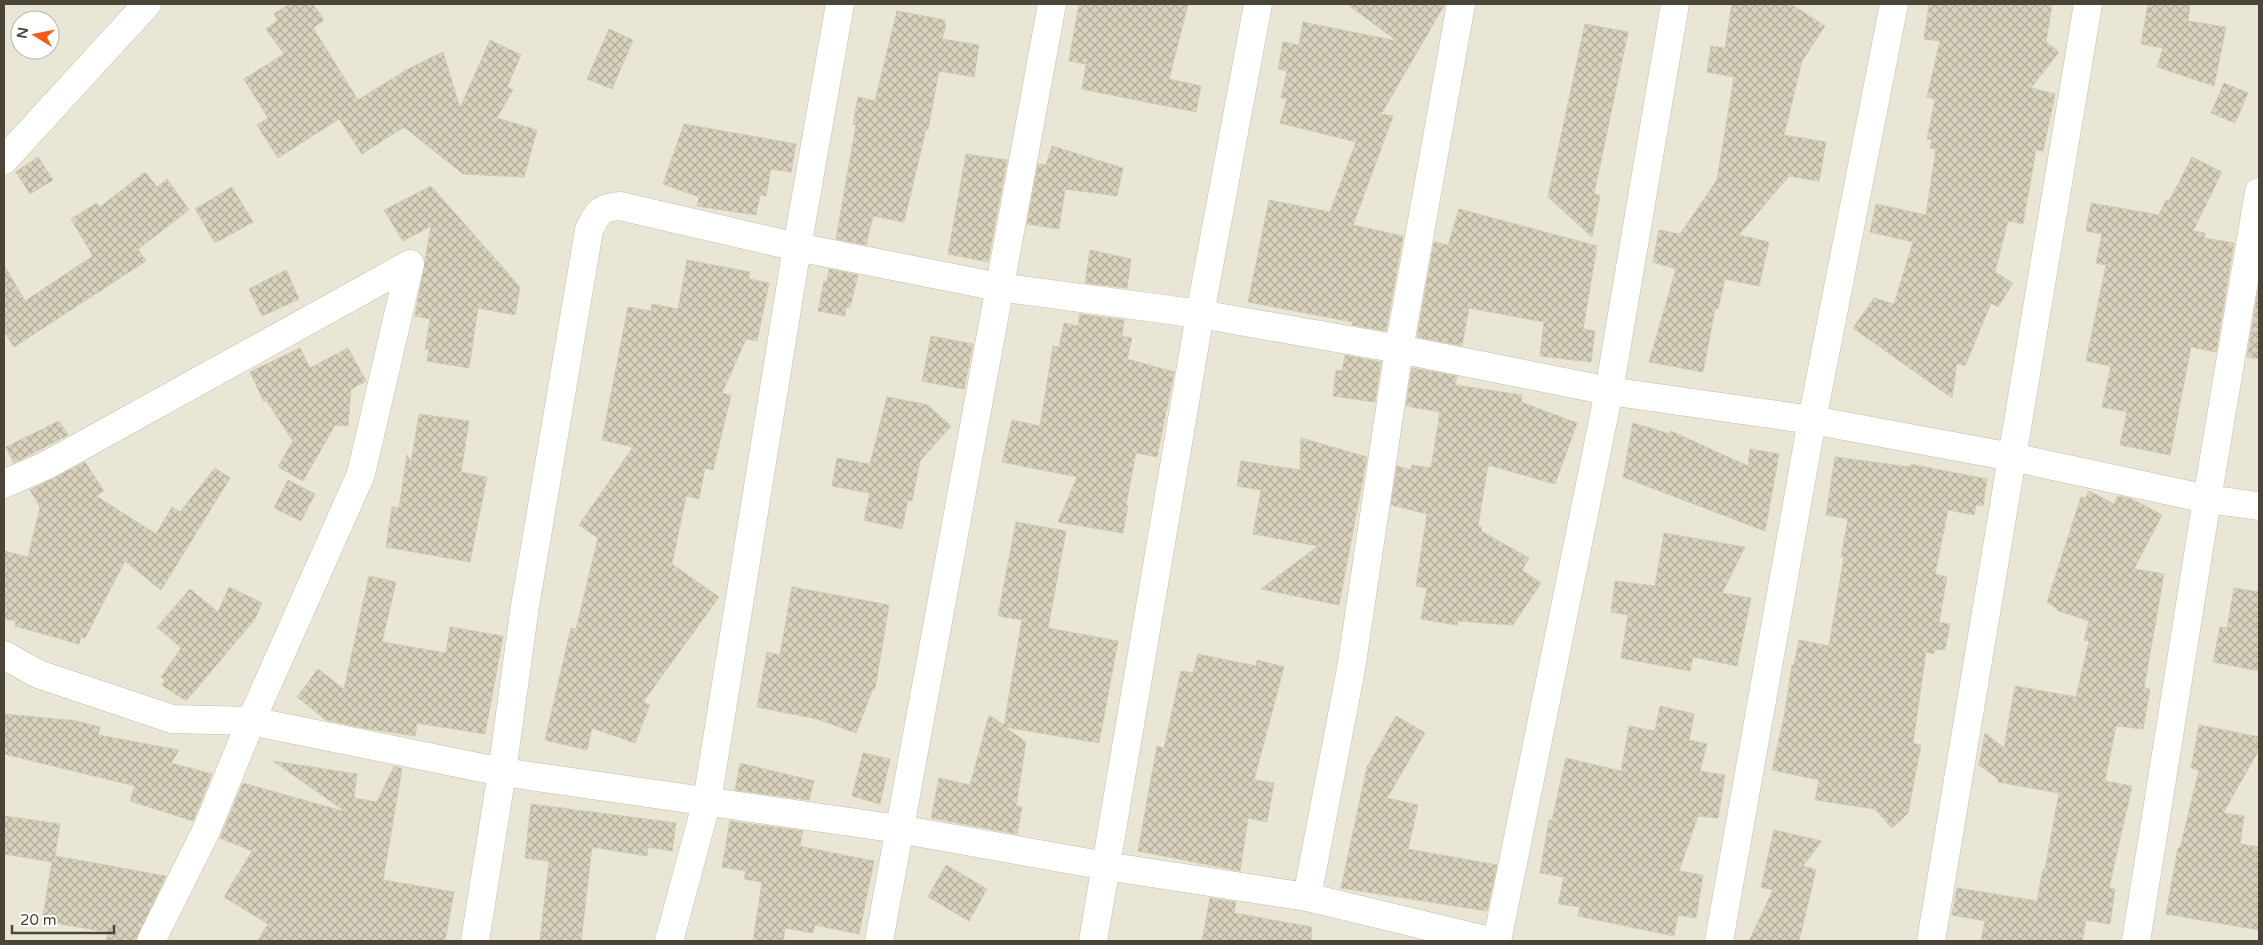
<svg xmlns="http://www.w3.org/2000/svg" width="2263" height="945" viewBox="0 0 2263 945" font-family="'Varela Round',sans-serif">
<defs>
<pattern id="building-cross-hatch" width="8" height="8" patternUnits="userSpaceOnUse" patternTransform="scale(1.25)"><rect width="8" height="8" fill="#d8d1bd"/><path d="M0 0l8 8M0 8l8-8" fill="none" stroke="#b1ab9a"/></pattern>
</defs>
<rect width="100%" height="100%" fill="#f5f3e8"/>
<path fill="#eae6d6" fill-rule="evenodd" d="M4,4H2259V941H4ZM20,20H50V50H20Z"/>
<path fill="url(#building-cross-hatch)" stroke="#d3caaf" d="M289,4H313L324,20L313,28L358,100L408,69L443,52L460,108L490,40L521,55L507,87L513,90L497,118L537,130L524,177L463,174L404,127L362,154L339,119L278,158L257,125L268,118L244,79L284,54L266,29L278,20L274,14Z
M1079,4H1188L1169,79L1201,86L1196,112L1082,89L1086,64L1069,61Z
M1347,4H1445L1381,114L1393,116L1353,225L1403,236L1386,331L1352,325L1353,322L1248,302L1269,200L1330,212L1356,142L1280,123L1287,98H1281L1287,71L1278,69L1283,42L1299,45L1303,22L1397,41Z
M1732,4H1791L1825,26L1802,61L1784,135L1826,142L1819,181L1789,176L1739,235L1769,242L1759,286L1725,279L1718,309H1715L1703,372L1649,362L1676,269L1653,262L1659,230L1680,234L1717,180L1734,77L1707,72L1711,46L1725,48Z
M1929,4H2052L2046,42L2059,52L2031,88L2055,94L2043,151L2036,150L2023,224L2008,221L1995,272L2013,283L1998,307L1991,303L1965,366L1957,363L1952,398L1853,328L1874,298L1894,304L1913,242L1870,232L1876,204L1926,215L1936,149L1930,148L1932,140L1927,139L1935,99L1927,97L1940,41L1924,39Z
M2148,4H2190L2188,21L2226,27L2214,86L2157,67L2163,48L2141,44Z
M897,11L945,20L944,24L946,25L942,39L979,45L974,77L939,71L928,130L926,129L904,222L873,216L866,245L836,239L856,125L853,124L858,97L875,101Z
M1585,24L1628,32L1594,194L1600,195L1592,237L1548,197Z
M609,29L633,40L612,89L587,79Z
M2224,83L2248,93L2235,123L2211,113Z
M684,124L796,144L791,172L771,169L766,196L760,195L756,215L697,206L699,197L663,184Z
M1052,146L1123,168L1117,196L1065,189L1059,229L1027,224L1038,164L1046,165Z
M966,154L1007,160L988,262L948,254Z
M38,157L53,180L30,194L16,172Z
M2192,157L2222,172L2193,231L2205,233L2204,238L2234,243L2216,352L2191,347L2170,455L2120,445L2127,412L2102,407L2111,366L2086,361L2106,265L2096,263L2102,234L2086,231L2091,203L2159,215L2166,200L2169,201Z
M145,172L157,187L167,179L189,210L138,249L146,261L14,347L4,331V265L25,301L93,256L71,219L97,203L100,207Z
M431,186L520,287L515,315L478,308L469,368L427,361L429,348L425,350L430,319L415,316L431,226L403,241L384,210Z
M232,187L253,222L215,243L195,209Z
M1459,209L1597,246L1583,329L1595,331L1591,362L1540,356L1544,322L1469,308L1462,346L1417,337L1434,242L1448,245Z
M1090,250L1131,259L1127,288L1085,283Z
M687,260L750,272L749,279L769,283L757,341L746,339L722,393L731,395L713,470L705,468L699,499L686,496L672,564L719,597L643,702L650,705L635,743L592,728L587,750L545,740L571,628L576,629L598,538L579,525L633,447L602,440L628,307L651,311L652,304L678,309Z
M829,269L858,275L850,308L846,307L845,316L818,311L824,281L827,282Z
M286,270L299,299L262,316L249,289Z
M2259,284V359L2247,357Z
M1080,314L1124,320L1122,336L1132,338L1127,359L1174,372L1157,457L1136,453L1126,505L1128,506L1123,533L1058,522L1077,477L1002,462L1012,420L1040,426L1053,346L1059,347L1064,323L1078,326Z
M931,336L973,344L964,389L922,381Z
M300,348L310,368L348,348L366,381L351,389L348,426L335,425L303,481L278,467L293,441L266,400L264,402L250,372Z
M1345,355L1381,362L1375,402L1333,396L1336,370L1342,371Z
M1412,368L1457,376L1455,385L1522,395L1521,402L1577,423L1555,484L1488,465L1478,526L1482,527L1481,531L1529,558L1522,570L1541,583L1513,625L1458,621L1457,625L1421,619L1427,588L1416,586L1427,514L1391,505L1397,466L1411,470L1412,465L1431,468L1440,412L1406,406Z
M887,397L928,405L951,426L920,461L912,501L908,500L902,529L864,520L870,493L832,486L837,458L870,464Z
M419,414L469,421L461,472L487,477L470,562L386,547L392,507L399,508L407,455L411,462Z
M59,421L68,435L14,463L6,447Z
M1633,423L1670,434L1671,431L1748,466L1750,449L1779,454L1765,531L1623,477Z
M1301,438L1367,457L1339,605L1261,589L1318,546L1253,534L1261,490L1237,486L1241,461L1300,470Z
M1835,457L1910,467V464L1987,479L1983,506L1976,505L1974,515L1948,510L1935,574L1947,577L1939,622L1950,624L1945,650L1935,649L1934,654L1926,652L1913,743L1921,745L1908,813L1892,828L1875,809L1815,800L1819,780L1772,770L1784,717L1792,665H1794L1799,640L1829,646L1844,557H1841L1848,519L1826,515Z
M85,462L104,491L96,496L156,534L172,507L180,512L215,468L230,478L161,590L125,561L85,638L81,637L79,644L15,626L16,621L4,619V551L28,557L40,507L30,490Z
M288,480L315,494L301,521L274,508Z
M2089,491L2114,504L2118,496L2132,499L2162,515L2134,569L2164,574L2144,688L2150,689L2143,729L2116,726L2105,781L2132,786L2109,888L2115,889L2110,924L2086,920L2082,941H1981L1985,921L1952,915L1957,888L2037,901L2043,869H2045L2059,793L1998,782V779L1979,765L1985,733L2004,748L2015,686L2076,697L2089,641L2084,640L2089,621L2059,611L2047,602L2081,497L2085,498Z
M1016,522L1066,531L1048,628L1118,641L1099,743L1005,727L1026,742L1016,806L1022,807L1017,834L931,818L939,778L970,785L989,715L1004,725L1022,620L998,616Z
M1664,533L1745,547L1722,593L1751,598L1737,666L1693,657L1690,671L1621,658L1628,615L1611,612L1615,581L1655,586Z
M369,576L396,582L382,642L446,653L450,627L503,636L485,734L417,723L415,736L364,728L326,720L297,697L318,669L344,689Z
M229,587L262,603L255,619L186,701L162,685L165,680L161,677L181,648L157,627L190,589L218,612Z
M792,587L889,605L875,689L873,688L856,733L817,719L757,707L767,652L780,655Z
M2234,588L2259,592V671L2213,662L2220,627L2227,628Z
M1198,654L1256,666L1257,660L1284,667L1254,780L1274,783L1267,822L1248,818L1240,871L1138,851L1157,746L1164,748L1181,671L1193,673Z
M1660,706L1694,714L1689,740L1707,744L1700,771L1725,775L1718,818L1698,816L1679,871L1703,875L1696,918L1678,915L1674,936L1578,916L1580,907L1558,904L1564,877L1540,873L1549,820H1552L1566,758L1621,771L1629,726L1655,731Z
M4,714L77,721L100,727L98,735L179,750L171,763L212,774L193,821L130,801L135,786L4,754Z
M1396,716L1425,733L1387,798L1418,805L1408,849L1497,865L1487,911L1341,888L1367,767Z
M2199,725L2259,737V750L2223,813L2244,816L2240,844L2259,847V930L2166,914L2178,848H2180L2199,770L2191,768Z
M863,753L890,759L880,804L852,796Z
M273,761L357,774L354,798L377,802L394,766L402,769L383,880L454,892L445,941H258L268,924L224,897L252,851L220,838L243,783L346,812Z
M740,763L814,781L809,800L735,790Z
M531,804L676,823L672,851L648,847L647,856L592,847L581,941H540L549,861L525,858Z
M4,816L60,824L55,856L166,876L135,941H106L108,932L42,921L52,862L4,854Z
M730,821L803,831L800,845L803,847L874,861L859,934L815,925L813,933L785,928L783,941H753L762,882L744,879L746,871L722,867Z
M1774,830L1822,841L1803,866L1816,870L1799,941H1749L1773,890L1761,887Z
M946,865L987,889L969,921L928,897Z
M1210,898L1236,902L1234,913L1312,927L1311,941H1202Z"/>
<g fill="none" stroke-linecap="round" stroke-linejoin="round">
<g stroke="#c2bdaa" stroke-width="29">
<path id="minor" d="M4,160L147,4
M4,484L47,465L410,264
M4,655L38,674L172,719L251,721L502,772L899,829L1106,866L1307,897L1490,941
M1307,897L1351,669L1399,349L1461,4
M151,941L206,831L251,721L361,474L410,264
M475,941L502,772L525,606L589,230C598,212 599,208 620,206L797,247L999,287L1200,314L1399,349L1609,391L1812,420L2012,457L2207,499L2259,506
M669,941L707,801L797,247L840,4
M879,941L1052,4
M1093,941L1200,314L1258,4
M1497,941L1609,391L1675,4
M1719,941L1812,420L1894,4
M1931,941L2088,4
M2136,941L2207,499L2259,192"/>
</g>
<use href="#minor" stroke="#fff" stroke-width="28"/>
</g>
<rect width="2263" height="945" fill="none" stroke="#4a4536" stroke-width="10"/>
<g transform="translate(35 35) rotate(280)"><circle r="24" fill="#ffffff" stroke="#b7b5af"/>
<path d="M0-4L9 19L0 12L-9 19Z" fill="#ff5916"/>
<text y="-8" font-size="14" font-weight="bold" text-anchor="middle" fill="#4a4536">N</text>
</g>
<path d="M12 925v8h102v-8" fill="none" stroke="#4a4536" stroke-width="2.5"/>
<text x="20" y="925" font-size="15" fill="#4a4536" stroke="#ffffff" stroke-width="4" paint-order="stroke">20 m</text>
</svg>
